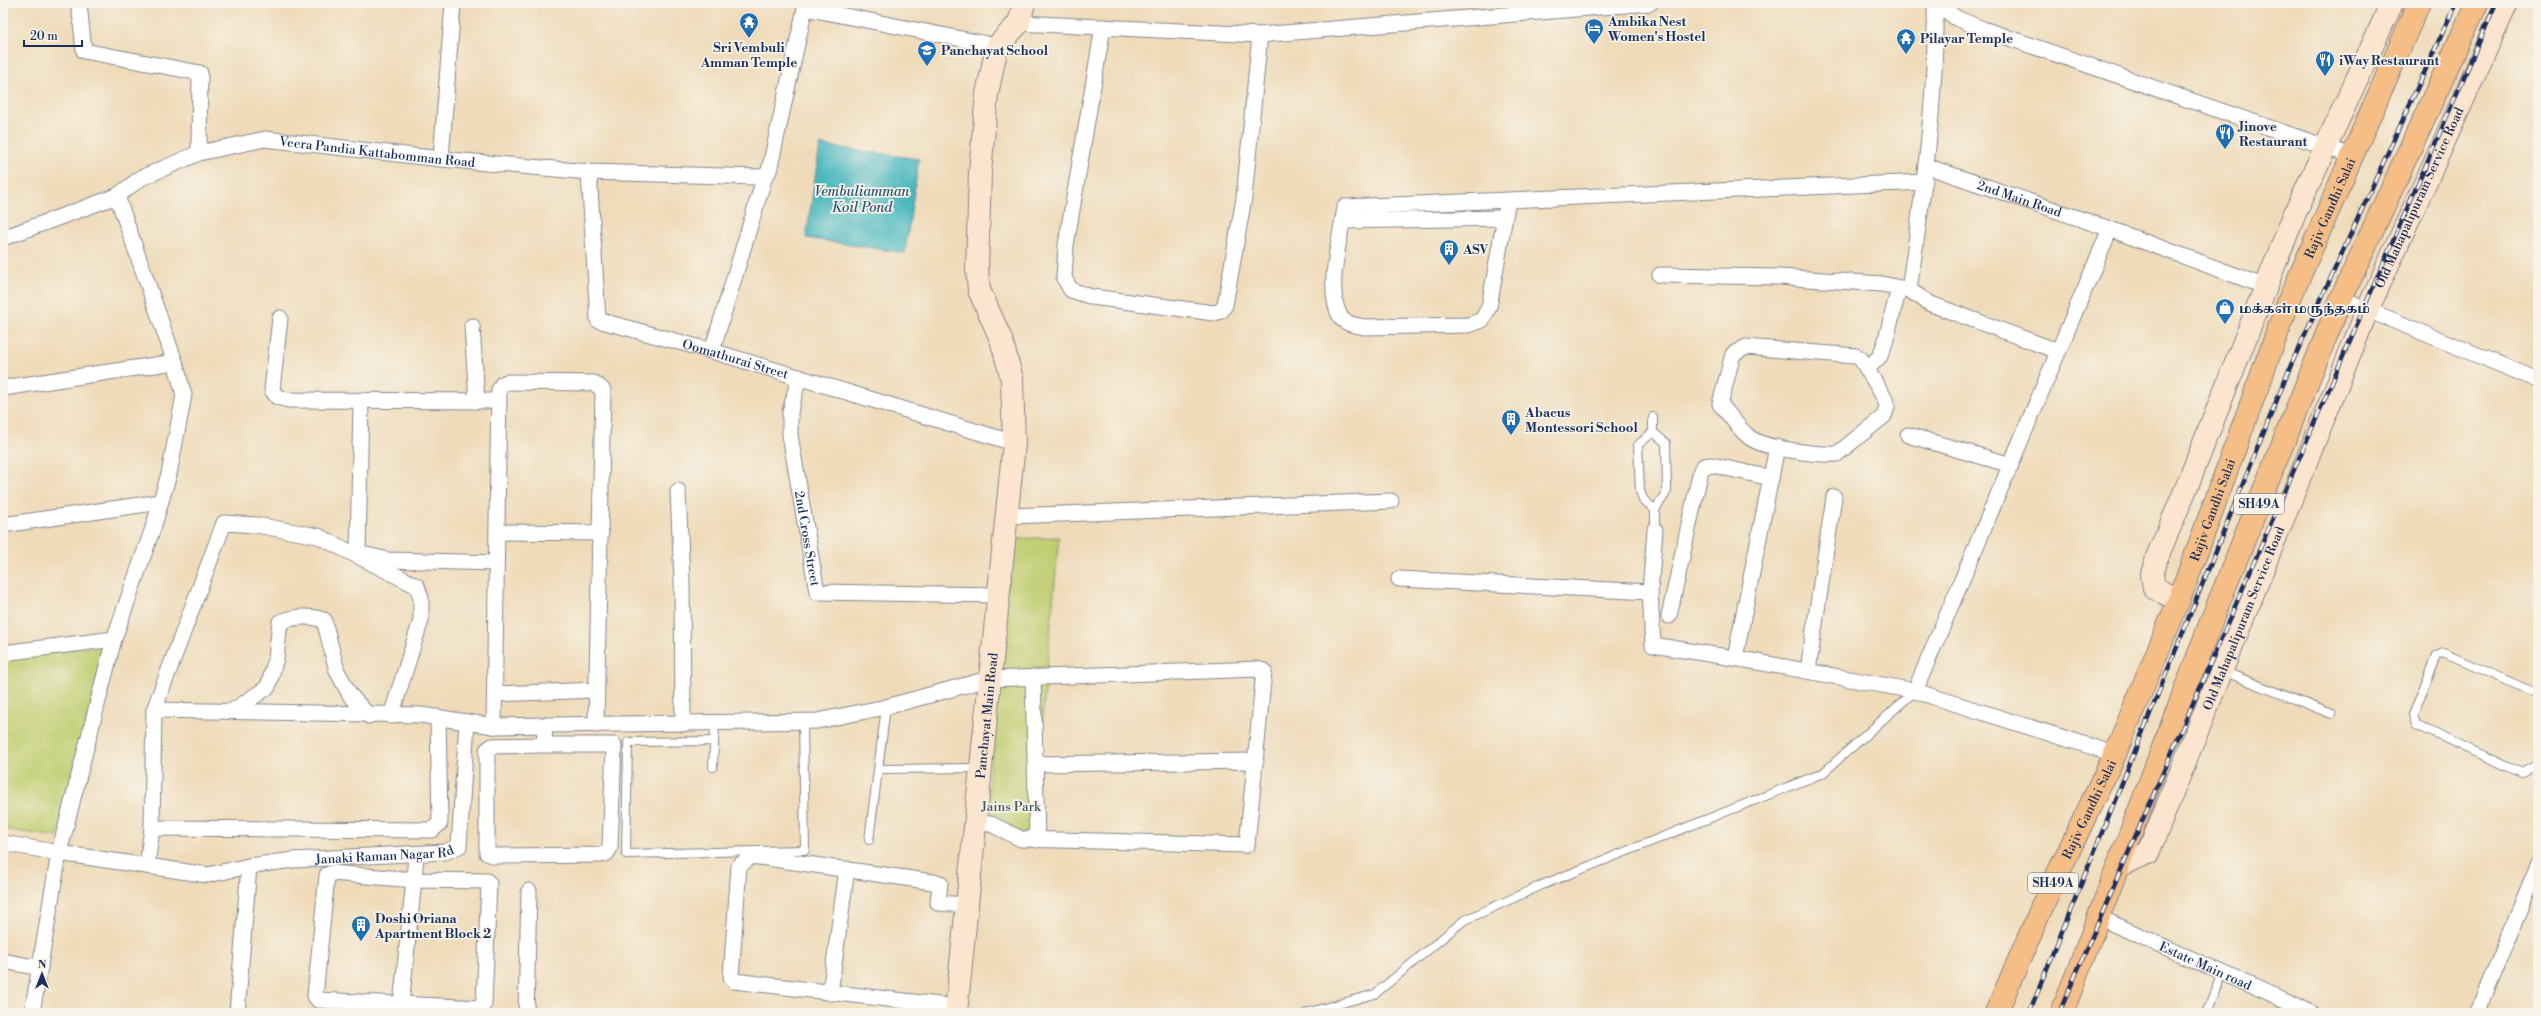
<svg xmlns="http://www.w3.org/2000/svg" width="2541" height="1016" viewBox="0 0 2541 1016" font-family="'Libre Bodoni','Noto Serif Tamil',serif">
<rect width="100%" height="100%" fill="#f7f3e8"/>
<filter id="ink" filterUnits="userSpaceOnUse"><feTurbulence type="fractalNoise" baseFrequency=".025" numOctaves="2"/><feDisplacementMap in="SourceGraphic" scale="8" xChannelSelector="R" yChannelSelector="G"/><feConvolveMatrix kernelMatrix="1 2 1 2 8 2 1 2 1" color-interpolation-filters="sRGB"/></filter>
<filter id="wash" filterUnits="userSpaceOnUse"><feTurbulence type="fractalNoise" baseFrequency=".012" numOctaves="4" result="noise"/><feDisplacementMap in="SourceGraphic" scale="16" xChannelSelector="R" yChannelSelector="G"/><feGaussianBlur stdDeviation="0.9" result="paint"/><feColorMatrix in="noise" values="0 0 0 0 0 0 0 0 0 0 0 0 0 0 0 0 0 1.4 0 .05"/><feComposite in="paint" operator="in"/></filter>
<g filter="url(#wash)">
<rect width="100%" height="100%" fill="#efdbb9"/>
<path fill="#c0cd6f" stroke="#6e7e66" d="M1059,537L1032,833L984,831L1011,539Z
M105,646L58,837L3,829V656Z"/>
<path fill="#49b8bf" stroke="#32748e" d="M820,145L919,159L905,253L806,238Z"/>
</g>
<g filter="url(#ink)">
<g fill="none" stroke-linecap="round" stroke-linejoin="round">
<g stroke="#85858c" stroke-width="10">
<path id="lane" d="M1653,417V432L1666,443L1667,491L1655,510
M1653,432L1638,445L1640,491L1643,499L1655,510V530
M2197,661L2332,714
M2538,694L2443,653L2437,656L2413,715L2416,725L2522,773L2538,764
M714,741L628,742L626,854L805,850L803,721
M713,767L715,723
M878,769L979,768
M869,840L886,707
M1306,1013L1375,994L1463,921L1542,885L1823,773L1915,691
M2206,1013L2222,974"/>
</g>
<g stroke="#85858c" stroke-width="17">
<g id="street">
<path d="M79,3L84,51L200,73L199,153"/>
<path d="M1937,3L1956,18L1983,29L2352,156"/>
<path d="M1019,23L1260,35L1650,3"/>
<path d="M1103,27L1066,245L1064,278L1071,290L1092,297L1214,313L1221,311L1225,305L1244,198L1260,35"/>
<path d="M441,159L453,3"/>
<path id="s1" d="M1926,166L2110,229L2267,287"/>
<path id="s2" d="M589,172L598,320L712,351L1014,443"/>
<path d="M1508,200L1489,307L1482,320L1468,325L1364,327C1356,325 1344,324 1340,316C1325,289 1341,236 1345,207L1925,182"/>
<path d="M1343,221L1504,218"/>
<path id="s3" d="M3,238L117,196L141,178L199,153L265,139L441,159L589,172L758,177L765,176L769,171L805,8L997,46"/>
<path d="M1660,275L1779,277L1882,284L1909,290L1931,304L2057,351"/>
<path d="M1909,290C1923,195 1937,99 1935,3"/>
<path d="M2341,299L2538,380"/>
<path d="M280,318L272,390L277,397L288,400L499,401"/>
<path d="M472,326L477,401"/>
<path d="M1746,347L1856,356L1861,359L1885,399L1887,407L1884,416L1837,454C1818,455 1764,449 1749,437C1738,428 1730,415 1720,404L1733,354Z"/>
<path d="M712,351L765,176"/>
<path d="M1867,369L1880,356L1885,343L1899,288"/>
<path id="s4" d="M799,377L790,412V435L817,592L998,595"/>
<path d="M3,388L175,362"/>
<path d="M361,400L358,553L388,560L496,563"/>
<path d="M1908,435L2011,465"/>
<path d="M678,491L682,580L683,724"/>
<path d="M1008,516L1391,501"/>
<path d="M3,525L160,502"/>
<path d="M1655,530L1650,592L1653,645L1752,661L1915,691L2115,754"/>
<path d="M497,532L601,533"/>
<path d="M1399,579L1650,592"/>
<path d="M1669,616L1701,470L1704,466L1712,465L1771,478"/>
<path d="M3,653L114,639"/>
<path d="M1735,658L1777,447"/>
<path d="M1808,670L1834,497"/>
<path d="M1033,677L1037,840"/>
<path d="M1915,691L2110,229"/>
<path d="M495,694L596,690"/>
<path d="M154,710L421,715L467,722"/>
<path d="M234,710L268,687L276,658L280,622C296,616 309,615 324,620L337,671L350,695L369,716"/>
<path d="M544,725L545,745H614L610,848L607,853L600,855L494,856L487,853V750L492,746L545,745"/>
<path d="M494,726L499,390L502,384L507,382L594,383L603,390L596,725"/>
<path d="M1035,764L1256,761"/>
<path d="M152,828L432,830L440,823L438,717"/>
<path d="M3,843L59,853L114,639L153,528L169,474L184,395L175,362L117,196"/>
<path d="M147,866L152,828L154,710L224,523L256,525L318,536L417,586L421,598V620L391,716"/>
<path id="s5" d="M249,866L293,860L445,852L459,846L467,722L494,726L817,721L886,707L988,679L1258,669L1264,671L1247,845L1021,839L991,824L974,823"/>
<path id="s6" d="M2098,917L2312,1013"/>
<path d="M3,961L40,968"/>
<path d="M830,993L847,869"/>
<path d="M401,1005L414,880L332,873L327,875L315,996L318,1000L480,1008L484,1004L489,883L487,881L414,880L416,854"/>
<path d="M956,1007L734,981L731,977L739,866L752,856L940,883L938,903L966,905"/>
<path d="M32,1013L59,853L208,875L249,866L237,1013"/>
<path d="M526,1013L529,891"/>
<path d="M2477,1013L2538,865"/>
</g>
</g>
<g stroke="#85858c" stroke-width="24">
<g id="secondary">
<path d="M2179,600L2154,588L2152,574L2157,557L2185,491L2295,213L2392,3"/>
<path id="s7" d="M2118,866L2148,853L2367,311L2507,3"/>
<path id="s8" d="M956,1013L1014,443L1012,379L1001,339L979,290L977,269L980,173L987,94L997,46L1019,23L1024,3"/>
</g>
</g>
<g stroke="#85858c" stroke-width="24">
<g id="primary">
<path id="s9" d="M1996,1013L2041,909L2115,754L2179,600L2290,298L2419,3"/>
<path d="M2062,1013L2214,614L2341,299L2477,3"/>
</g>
</g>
<use href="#lane" stroke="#fff" stroke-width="8"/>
<use href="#street" stroke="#fff" stroke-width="15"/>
<use href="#secondary" stroke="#fbe5cf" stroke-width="22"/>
<use href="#primary" stroke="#f6be87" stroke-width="22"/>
<g stroke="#1b2f5e" stroke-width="4.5">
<path id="rail" d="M2029,1013L2291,365L2456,3
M2059,1013L2496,3"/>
</g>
<use href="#rail" stroke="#f7f3e8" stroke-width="3" stroke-dasharray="9" stroke-linecap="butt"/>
</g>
</g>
<defs>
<g id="temple-pin" transform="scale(1)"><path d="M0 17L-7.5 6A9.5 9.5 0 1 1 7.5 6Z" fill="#1f6fb2" stroke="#f7f3e8"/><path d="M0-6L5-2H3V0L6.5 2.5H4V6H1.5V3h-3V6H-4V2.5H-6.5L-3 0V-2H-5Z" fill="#fff"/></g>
<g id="hotel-pin" transform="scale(1)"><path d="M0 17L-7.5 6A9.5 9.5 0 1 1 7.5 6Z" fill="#1f6fb2" stroke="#f7f3e8"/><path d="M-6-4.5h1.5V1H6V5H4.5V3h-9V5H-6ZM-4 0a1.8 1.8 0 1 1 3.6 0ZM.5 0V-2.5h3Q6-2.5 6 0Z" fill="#fff"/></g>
<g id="school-pin" transform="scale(1)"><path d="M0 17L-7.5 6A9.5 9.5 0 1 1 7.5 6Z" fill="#1f6fb2" stroke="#f7f3e8"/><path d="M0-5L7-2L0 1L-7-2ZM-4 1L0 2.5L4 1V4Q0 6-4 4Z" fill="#fff"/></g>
<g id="restaurant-pin" transform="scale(1)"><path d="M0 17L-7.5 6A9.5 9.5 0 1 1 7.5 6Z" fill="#1f6fb2" stroke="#f7f3e8"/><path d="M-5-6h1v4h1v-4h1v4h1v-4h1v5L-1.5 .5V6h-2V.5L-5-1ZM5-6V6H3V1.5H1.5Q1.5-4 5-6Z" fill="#fff"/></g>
<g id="building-pin" transform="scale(1)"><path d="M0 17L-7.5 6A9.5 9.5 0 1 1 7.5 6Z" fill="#1f6fb2" stroke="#f7f3e8"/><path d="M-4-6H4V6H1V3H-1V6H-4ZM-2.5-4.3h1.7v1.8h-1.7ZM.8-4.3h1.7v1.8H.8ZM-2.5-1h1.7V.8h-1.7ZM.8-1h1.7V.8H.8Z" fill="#fff"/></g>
<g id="shop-pin" transform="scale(1)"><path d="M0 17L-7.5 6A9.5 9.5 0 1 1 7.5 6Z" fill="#1f6fb2" stroke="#f7f3e8"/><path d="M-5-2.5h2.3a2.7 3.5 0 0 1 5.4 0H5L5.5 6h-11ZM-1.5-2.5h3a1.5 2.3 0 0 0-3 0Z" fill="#fff"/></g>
</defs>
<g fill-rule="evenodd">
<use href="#temple-pin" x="749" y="22"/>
<use href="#hotel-pin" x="1594" y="28"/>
<use href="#temple-pin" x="1906" y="38"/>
<use href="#school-pin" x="927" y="50"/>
<use href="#restaurant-pin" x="2325" y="60"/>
<use href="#restaurant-pin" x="2225" y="133"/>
<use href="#building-pin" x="1449" y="249"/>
<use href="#shop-pin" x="2225" y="308"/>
<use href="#building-pin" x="1511" y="419"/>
<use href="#building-pin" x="361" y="925"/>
</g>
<g text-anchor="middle" stroke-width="3.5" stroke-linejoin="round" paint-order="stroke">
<g fill="#f7f3e8" stroke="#5d6a87" stroke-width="1">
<rect x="2234" y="494" width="50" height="20" rx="3"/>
<rect x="2028" y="873" width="50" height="20" rx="3"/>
</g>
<g font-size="12" font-weight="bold" fill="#1b2f5e">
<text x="2259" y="508">SH49A</text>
<text x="2053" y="887">SH49A</text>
</g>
<g font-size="13" font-weight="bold" fill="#1b2f5e" stroke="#f7f3e8" text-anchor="start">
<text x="1608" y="26">Ambika Nest<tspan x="1608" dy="15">Women's Hostel</tspan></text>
<text x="1920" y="43">Pilayar Temple</text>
<text x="749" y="52" text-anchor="middle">Sri Vembuli<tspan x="749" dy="15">Amman Temple</tspan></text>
<text x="941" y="55">Panchayat School</text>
<text x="2339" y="65">iWay Restaurant</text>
<text x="2239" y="131">Jinove<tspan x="2239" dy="15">Restaurant</tspan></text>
<text x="1463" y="254">ASV</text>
<text x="2239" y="313">மக்கள் மருந்தகம்</text>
<text x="1525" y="417">Abacus<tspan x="1525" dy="15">Montessori School</tspan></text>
<text x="375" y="923">Doshi Oriana<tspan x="375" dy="15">Apartment Block 2</tspan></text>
</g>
<g font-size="13" fill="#1b2f5e" stroke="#f7f3e8">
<text dy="5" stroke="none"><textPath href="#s3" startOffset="395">Veera Pandia Kattabomman Road</textPath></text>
<text dy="5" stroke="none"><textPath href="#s1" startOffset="99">2nd Main Road</textPath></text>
<text dy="5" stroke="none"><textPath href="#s7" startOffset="742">Old Mahapalipuram Service Road</textPath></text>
<text dy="5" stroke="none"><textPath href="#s9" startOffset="872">Rajiv Gandhi Salai</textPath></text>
<text dy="5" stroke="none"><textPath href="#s2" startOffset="291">Oomathurai Street</textPath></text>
<text dy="5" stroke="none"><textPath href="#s9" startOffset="548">Rajiv Gandhi Salai</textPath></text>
<text dy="5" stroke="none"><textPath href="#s4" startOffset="164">2nd Cross Street</textPath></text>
<text dy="5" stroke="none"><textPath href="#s7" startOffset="286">Old Mahapalipuram Service Road</textPath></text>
<text dy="5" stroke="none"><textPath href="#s8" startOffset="299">Panchayat Main Road</textPath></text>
<text dy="5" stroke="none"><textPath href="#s9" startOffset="224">Rajiv Gandhi Salai</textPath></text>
<text dy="5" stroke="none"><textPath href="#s5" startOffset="136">Janaki Raman Nagar Rd</textPath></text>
<text dy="5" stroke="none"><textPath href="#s6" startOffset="118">Estate Main road</textPath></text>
</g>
<g font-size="13" fill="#445662" stroke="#f7f3e8">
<text x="1011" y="811">Jains Park</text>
</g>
<g font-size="14" font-style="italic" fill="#29587b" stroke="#f7f3e8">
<text x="862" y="196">Vembuliamman<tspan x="862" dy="16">Koil Pond</tspan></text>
</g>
</g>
<rect width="2541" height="1016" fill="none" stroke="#f7f3e8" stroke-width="16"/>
<g transform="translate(42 974)" stroke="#f7f3e8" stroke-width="3" paint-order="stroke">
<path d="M0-3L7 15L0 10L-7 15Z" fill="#1b2f5e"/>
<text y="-6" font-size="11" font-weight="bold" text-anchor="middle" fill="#1b2f5e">N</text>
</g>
<path d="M24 40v6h58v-6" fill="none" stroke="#1b2f5e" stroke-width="2"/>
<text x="30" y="40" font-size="12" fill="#1b2f5e" stroke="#f7f3e8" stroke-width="3" paint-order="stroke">20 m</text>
</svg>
